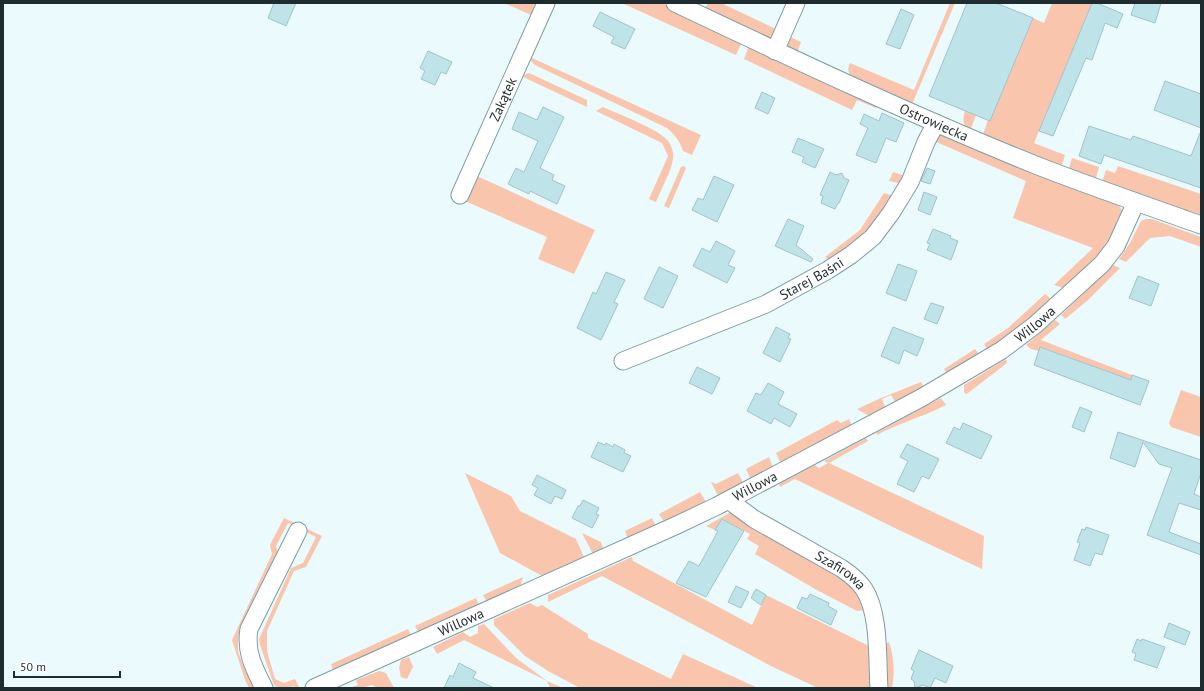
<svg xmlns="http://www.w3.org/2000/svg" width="1204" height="691" viewBox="0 0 1204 691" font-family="'PT Sans',sans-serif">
<rect width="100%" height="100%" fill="#ebfafc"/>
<path fill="#f9c6ad" d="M504,3H537L531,15Z
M553,3H556L532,58L701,135L692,155L683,151C680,141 675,135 667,128L535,65L530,60V52Z
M625,3H661L687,13L742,42L736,55L624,4Z
M708,3H721L778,30L772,40L703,12Z
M950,3H955L913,102L911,105L850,76L848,69L850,63L914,90Z
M1052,3H1092L1034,143L1065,155L1063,162L1061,166H1056L982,137L988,120H990L1033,18L1044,23Z
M786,35L801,42L797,53L787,50Z
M749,46L879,102L876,108L857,100L852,110L744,59Z
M529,73L587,100V107L521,76Z
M603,107C618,114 659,129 668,141C672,146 674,153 673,159C671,172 661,189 656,202L649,199L668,156L662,143L596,111Z
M966,109L976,115L970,131C962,125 962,118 966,109Z
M941,133L1114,201C1119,205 1123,210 1123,216C1123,225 1099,257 1092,265C1083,273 1072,280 1063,288L1054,285L1093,248L1013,218L1026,181L934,141L929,143Z
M1072,158L1099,167L1096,178L1093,179L1070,172L1069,168Z
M684,166L686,168L669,208L664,206L681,167Z
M1118,166L1201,194V218L1102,182L1106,170L1115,173Z
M893,172L908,177L903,184L889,181Z
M477,176L595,230L574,274L538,259L547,237L465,201Z
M884,193L894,196L871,231L833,263L825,257L860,230Z
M1146,219H1152L1201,237V247L1170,236L1150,238L1126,262L1119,259L1130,243L1141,221Z
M1113,265L1120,268L1087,301L1065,319L1061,315Z
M1045,294L1050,298L1049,303L1004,341L987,349L984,344L1008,328Z
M1055,320L1060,324L1041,340L1132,375L1131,380L1041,347L1039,351L1031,349L1026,345Z
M975,349L979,354L948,376L944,369Z
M1006,359L1007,363L968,393L966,394L964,392V385Z
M921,382L924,388L896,403L891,395L882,399L886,409L871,417L857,409L881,398Z
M1181,390L1201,397V437L1171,427L1169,423Z
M941,398L946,405C923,417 899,423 877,435L876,433Z
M849,419L851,424V427L784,463L780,462L776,453L837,420L841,423Z
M866,438L868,441L829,463L984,536L982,569L899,530L795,479L780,487L779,484L815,465L819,468L828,463L824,461Z
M769,457L773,467V469L753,479L750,478L746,469Z
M465,473L511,496L520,511L576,539L585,559L544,577L500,553Z
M738,473L743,482L742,485L721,497L717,494L711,482L716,484Z
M700,492L706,502L664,522L659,514Z
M733,511L849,579L866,610L857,611L815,589L755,554L759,546L747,539L750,534L722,519L715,530L706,526Z
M284,518L322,536L306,567L294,571L267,631V651L275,679L284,683L295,679L299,687L298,688H295L294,686C287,688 279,690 274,685L260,645L259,639L291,568L303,563L316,537L288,523L276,546L280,558L240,627L238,641V651L242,663L256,688H249L245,680L232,640L272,554L270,545Z
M652,518L656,526L628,539L625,531Z
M582,533L601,542L604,552L593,554Z
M632,557L633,561L752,625L766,595L873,648L875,688H818L773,667L602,576L548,602V595Z
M523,577L520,587L487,602L483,595Z
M476,598L479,605L419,633L415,626Z
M530,603L537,607L542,605L588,634V638L671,679L683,654L758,688H580L548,671L525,656L494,625V619Z
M484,624L516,658L547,681L563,688H550L547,681L464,640L437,654L433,647L463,632L470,637L478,633V626Z
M408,629L411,635L333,670L331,664Z
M889,642C894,657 895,673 892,688H883L881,646Z
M409,657L413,667L407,679L401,677L399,668L401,660Z
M379,671L386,673L394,688H378L372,685L362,688H350L358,685L356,680Z"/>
<path fill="#bee3e9" stroke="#a0c3ca" d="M274,3H296L286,26L268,18Z
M967,3H996L1033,18L990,121L929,96Z
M1092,3H1097L1123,14L1117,28L1105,23L1092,60L1086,58L1053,136L1039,131Z
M1135,3H1161L1155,23L1131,15Z
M901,9L914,15L900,49L886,44Z
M600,12L635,29L625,49L611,43L614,37L593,26Z
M428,51L452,62L446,74L441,72L435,85L421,79L425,71L420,68Z
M1165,81L1201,94V128L1154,110Z
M762,92L775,98L768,114L755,108Z
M543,107L564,117L540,168L554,175L552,180L565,186L557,204L530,191L529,194L508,184L516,168L524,172L538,141L512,129L519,112L537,120Z
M882,113L904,123L896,142L886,138L876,163L856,155L868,128L860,124L864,114L879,121Z
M1089,126L1131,140L1133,136L1191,156L1200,133H1201V188L1104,155L1101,164L1079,156Z
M798,138L824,149L815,168L802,162L804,157L792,152Z
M927,168L935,171L930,184L921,181Z
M830,172L836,175L842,173L844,178L849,180L839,203H838L835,209L821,203L823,196L820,195Z
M714,176L734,185L717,222L692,210L698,198L703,200Z
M924,192L937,197L930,215L918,210Z
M788,219L804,226L796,245L813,259L811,262L775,246Z
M933,229L951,236L950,238L958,241L951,260L927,250L930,244L927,243Z
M716,241L735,251L728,265L735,268L727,283L693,266L702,248L710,252Z
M898,264L917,271L906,301L886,293Z
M659,267L678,276L663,308L644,299Z
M606,272L625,280L614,302L618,304L601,340L577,328L593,292L596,294Z
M1138,276L1159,284L1151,306L1129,298Z
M931,303L944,307L937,324L924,319Z
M776,327L790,334L788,338L791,339L780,362L763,353Z
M893,327L924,339L917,356L904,350L899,364L881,356Z
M1040,347L1131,380L1132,375L1149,381L1140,405L1034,365Z
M697,367L720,378L712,394L689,383Z
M768,383L784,392L778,404L797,414L790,427L774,418L771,424L747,411L756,393L761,395Z
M1080,407L1092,412L1084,432L1072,427Z
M963,423L992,436L981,459L946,443L954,427L960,430Z
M1118,432L1201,460V473L1194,494L1201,497V510L1179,503L1169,532L1201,544V555L1147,535L1172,468L1159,464L1143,442L1135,467L1110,458Z
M598,442L605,445L606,443L613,447L614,444L625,450L624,453L631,456L623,472L591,457Z
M907,444L939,459L929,479L922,476L914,492L897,484L908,461L900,457Z
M537,475L566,490L562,499L555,496L551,504L534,495L538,488L532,485Z
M583,500L599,508L596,514L599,515L592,528L572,518L578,506H580Z
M722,519L744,531L706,597L676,583L689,561L699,566L718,531L715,530Z
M1086,527L1109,535L1102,555L1095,553L1090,566L1074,560L1080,543L1077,542L1082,529L1085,530Z
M736,586L749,592L741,608L728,602Z
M756,589L766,595L761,605L751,598Z
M810,594L829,603L828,606L837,611L831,625L797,608L802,597L807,599Z
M1169,623L1190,632L1185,645L1164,637Z
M1137,639L1141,641L1142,639L1165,647L1157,668L1134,660L1136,654L1132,652Z
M919,650L953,666L946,683L935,678L930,688L923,685L915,688L914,681L911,679L914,671L911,669Z
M459,663L476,672L473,678L494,688H444L450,675L453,677Z"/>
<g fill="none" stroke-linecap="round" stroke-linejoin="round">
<g stroke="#7c9ea4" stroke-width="19">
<g id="minor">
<path id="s1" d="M675,3C793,59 912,115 1033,164C1089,186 1145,205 1201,225"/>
<path d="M775,51L796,3"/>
<path id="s2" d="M460,195L546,3"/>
<path id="s3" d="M623,361L766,304L828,270L851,255L873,237L891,213L910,182L926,142L936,123"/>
<path id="s4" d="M729,500L735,505L754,519L841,568C850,574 858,580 864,589C880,614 877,658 879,688"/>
<path d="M264,688C254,668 245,652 249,629L298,531"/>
<path id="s5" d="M314,688L677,525L717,506L921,398L1002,350L1035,325L1102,264L1116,246L1136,202"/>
</g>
</g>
<use href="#minor" stroke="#fff" stroke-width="17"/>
</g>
<g text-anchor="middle" stroke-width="3" stroke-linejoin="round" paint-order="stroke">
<g font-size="14" fill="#1e2c2f" stroke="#fff">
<text dy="5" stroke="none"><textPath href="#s2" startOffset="105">Zakątek</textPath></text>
<text dy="5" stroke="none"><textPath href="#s1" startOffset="285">Ostrowiecka</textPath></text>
<text dy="5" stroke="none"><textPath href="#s3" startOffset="206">Starej Baśni</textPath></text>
<text dy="5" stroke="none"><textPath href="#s5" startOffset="809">Willowa</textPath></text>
<text dy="5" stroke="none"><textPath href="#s5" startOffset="485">Willowa</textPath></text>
<text dy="5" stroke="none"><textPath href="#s4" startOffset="132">Szafirowa</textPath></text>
<text dy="5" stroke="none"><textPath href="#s5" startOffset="161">Willowa</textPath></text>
</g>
</g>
<rect width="1204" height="691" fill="none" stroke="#1e2c2f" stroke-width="8"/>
<path d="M14 671v6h106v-6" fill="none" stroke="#1e2c2f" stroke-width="2"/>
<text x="20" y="671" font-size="12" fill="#1e2c2f" stroke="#ffffff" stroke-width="3" paint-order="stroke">50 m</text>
</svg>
